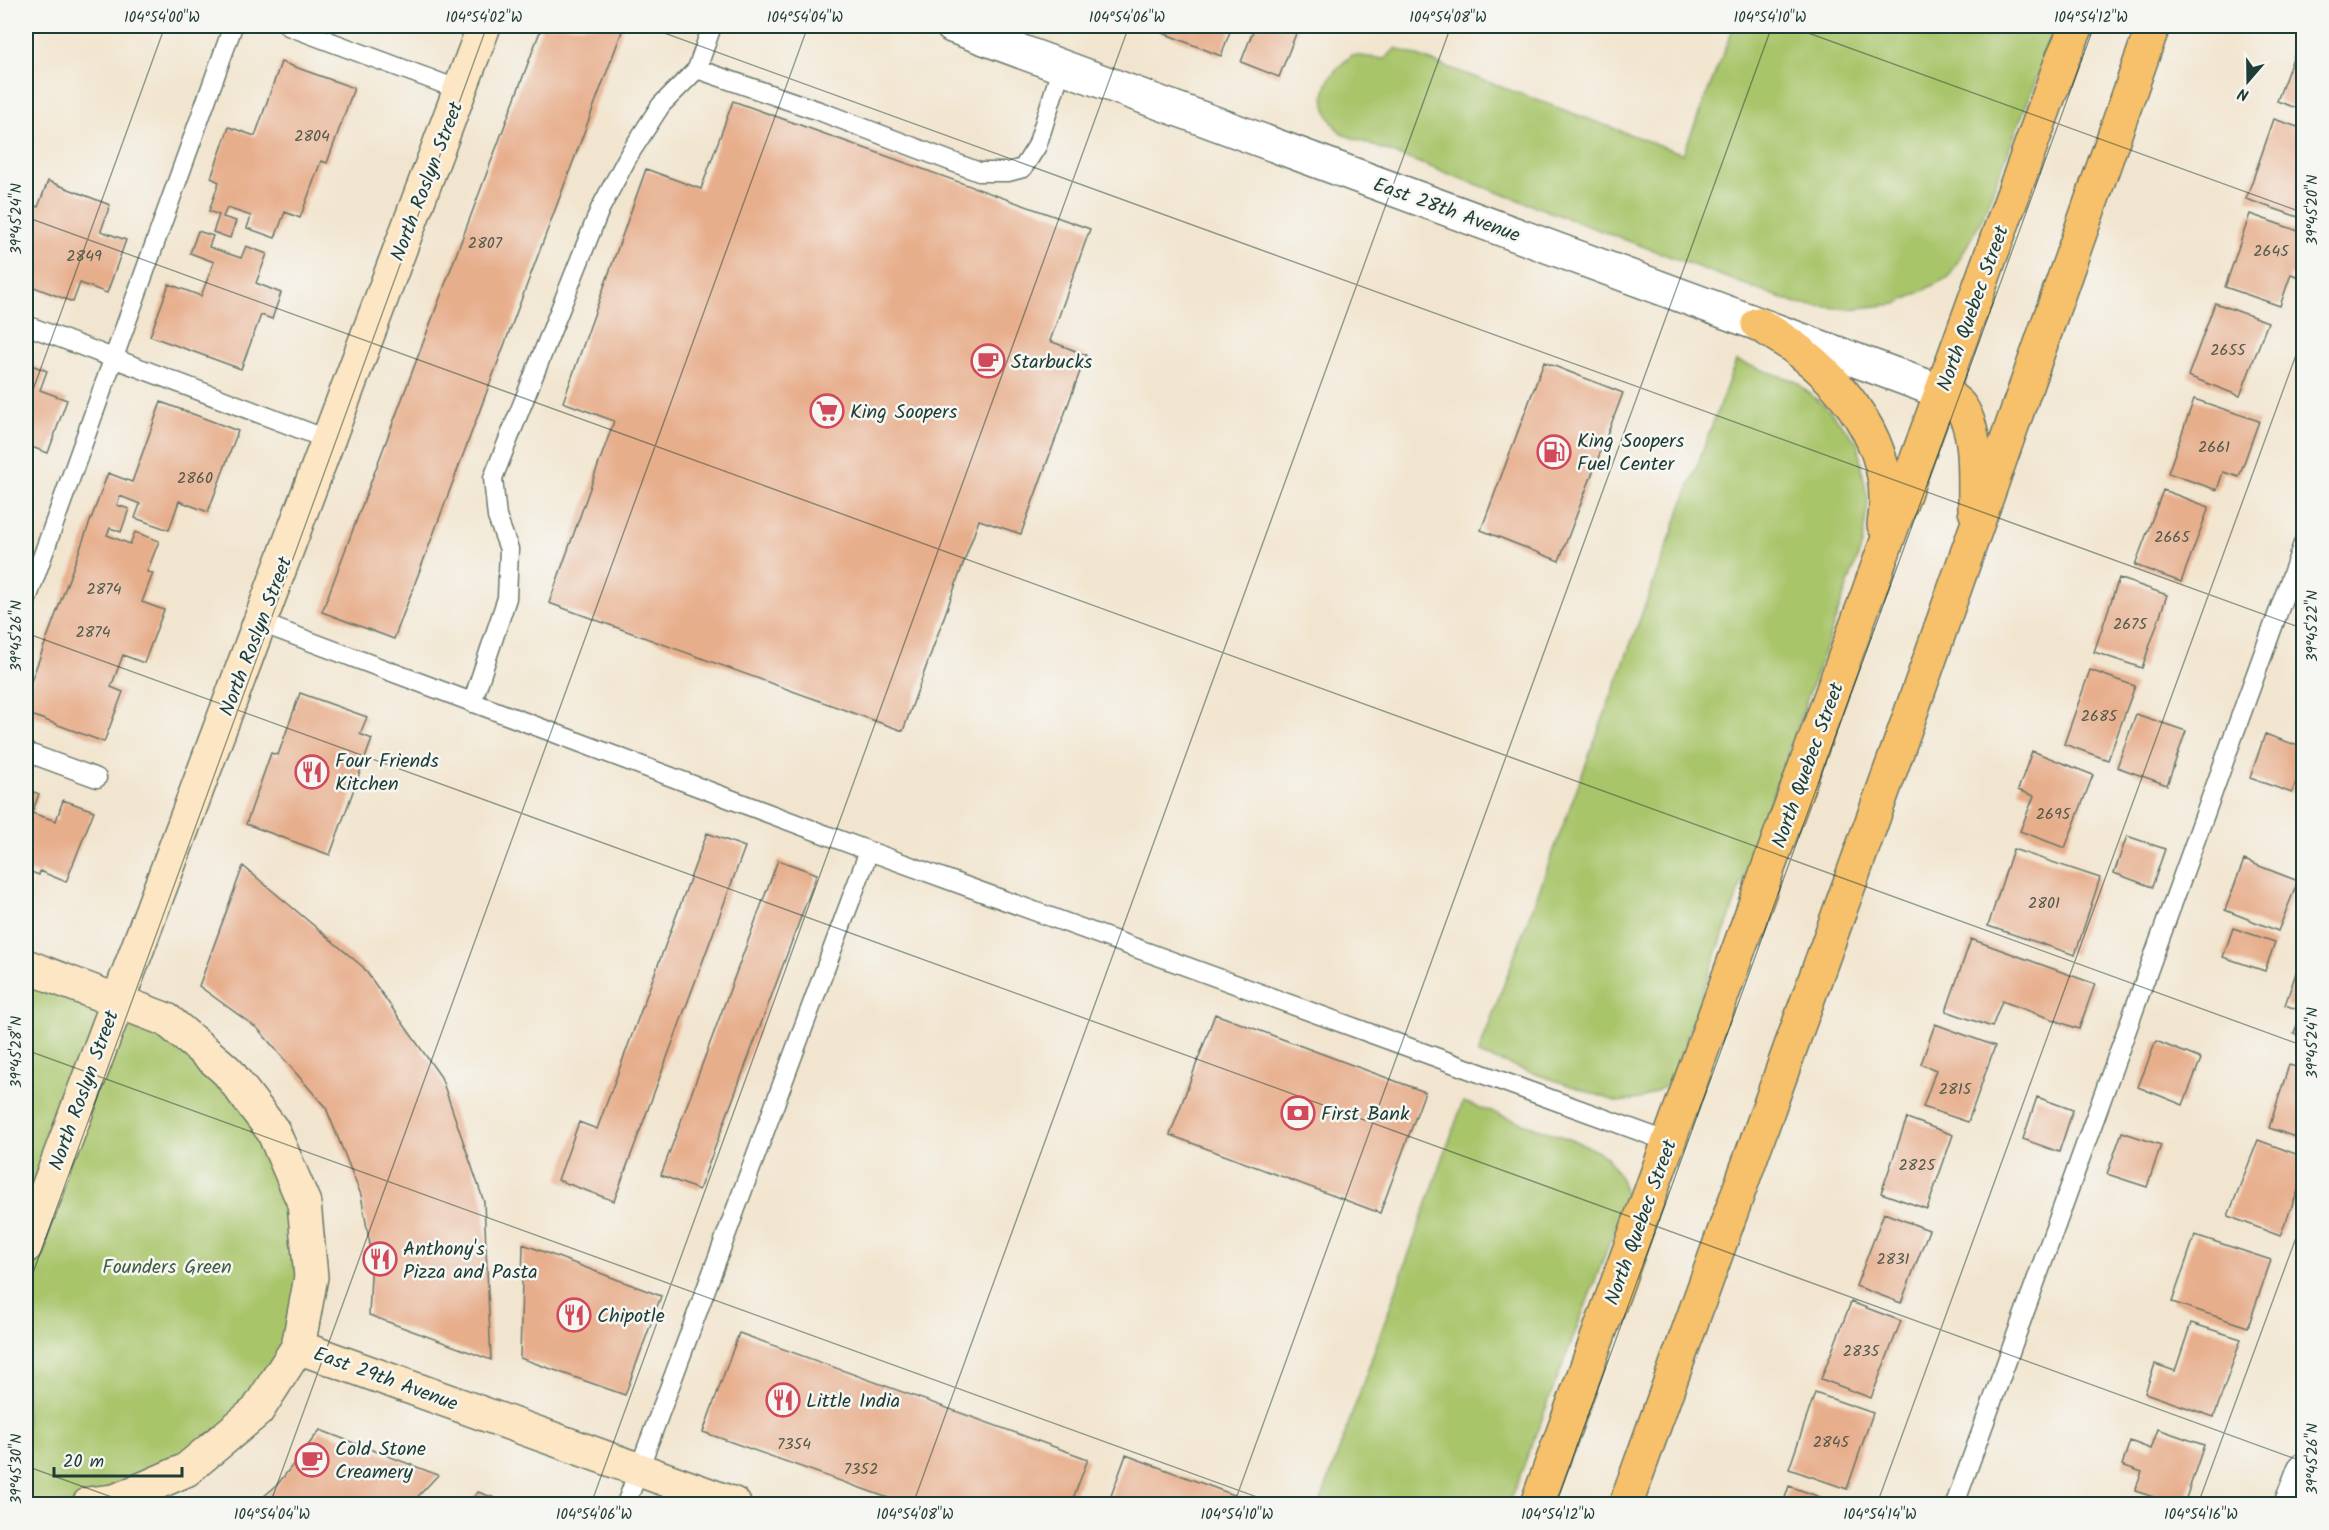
<svg xmlns="http://www.w3.org/2000/svg" width="2329" height="1530" viewBox="0 0 2329 1530" font-family="Kalam,sans-serif">
<rect width="100%" height="100%" fill="#f6f6f2"/>
<filter id="ink" filterUnits="userSpaceOnUse"><feTurbulence type="fractalNoise" baseFrequency=".0167" numOctaves="2"/><feDisplacementMap in="SourceGraphic" scale="12" xChannelSelector="R" yChannelSelector="G"/><feConvolveMatrix kernelMatrix="1 2 1 2 8 2 1 2 1" color-interpolation-filters="sRGB"/></filter>
<filter id="wash" filterUnits="userSpaceOnUse"><feTurbulence type="fractalNoise" baseFrequency=".008" numOctaves="4" result="noise"/><feDisplacementMap in="SourceGraphic" scale="24" xChannelSelector="R" yChannelSelector="G"/><feGaussianBlur stdDeviation="1.35" result="paint"/><feColorMatrix in="noise" values="0 0 0 0 0 0 0 0 0 0 0 0 0 0 0 0 0 1.4 0 .05"/><feComposite in="paint" operator="in"/></filter>
<g filter="url(#wash)">
<rect width="100%" height="100%" fill="#f2e5cf"/>
<path fill="#a9c56b" stroke="#648150" stroke-width="1.5" d="M1734,26H2057L1981,221L1949,277L1897,304L1848,309L1797,304L1342,134C1326,119 1317,95 1332,75C1337,67 1346,61 1352,55L1385,59L1396,48L1683,154Z
M1736,361L1795,381L1828,409L1857,442L1868,501L1862,545L1670,1084L1640,1099L1618,1102L1478,1054Z
M26,966L218,1063L304,1203L298,1347L186,1470L73,1504H26Z
M1463,1102L1583,1144L1607,1157L1622,1181L1626,1200L1509,1504H1320Z"/>
<g id="blocks">
<path fill="#e7ae8c" d="M542,26H624L394,639L322,612Z
M1160,26H1232L1221,56L1158,31Z
M1255,26H1299L1279,77L1241,62Z
M2303,31L2304,32V111L2277,101Z
M281,62L354,88L327,163L321,161L300,218L285,212L275,238L247,228L251,216L227,208L223,217L236,221L230,238L213,232L219,215L209,211L219,182L211,178L229,127L255,136Z
M733,101L1090,229L1050,341L1086,355L1021,534L979,520L903,731L549,603L614,421L563,402L646,169L701,189Z
M2274,119L2304,129V219L2246,199Z
M48,181L110,205L101,231L126,240L107,293L80,283L73,302L26,284V203L38,207Z
M2250,214L2304,233V266L2300,277L2291,274L2280,306L2225,287Z
M198,231L213,236L209,247L241,258L246,246L267,254L256,283L281,293L272,319L261,315L241,369L150,336L169,284L201,296L214,262L190,253Z
M2215,303L2268,322L2240,396L2188,376Z
M1544,362L1623,393L1559,561L1481,530Z
M26,363L47,371L40,390L67,400L48,453L26,445Z
M2194,399L2259,421L2239,477L2223,472L2217,490L2168,473Z
M161,402L238,431L208,512L179,501L169,530L135,518L140,504L120,496L117,505L129,509L121,532L110,528L107,535L130,544L135,532L159,541L147,572L153,573L142,602L164,610L144,663L123,655L111,687L123,692L104,742L26,713V695L108,473L132,482Z
M2163,490L2209,507L2181,582L2135,565Z
M2119,578L2167,595L2142,668L2094,652Z
M2090,670L2135,686L2108,760L2064,744Z
M300,693L367,717L360,734L372,739L330,855L246,824L271,753L278,755Z
M2136,714L2186,731L2167,785L2117,767Z
M2265,734L2304,748V760L2292,793L2250,778Z
M2032,751L2093,775L2065,848L2020,831L2034,796L2018,790Z
M26,789L39,794L32,813L56,821L63,800L94,811L66,882L40,871L39,875L26,870Z
M707,833L745,847L614,1201L558,1180L579,1122L597,1129Z
M2127,836L2165,849L2152,887L2114,873Z
M2013,849L2100,878L2075,955L1988,926Z
M778,860L817,874L699,1190L661,1175Z
M2244,860L2298,881L2278,931L2225,910Z
M243,866L363,967L441,1077L484,1202L491,1360L369,1315L372,1256L361,1195L326,1108L258,1029L199,986Z
M2233,928L2275,942L2265,971L2223,957Z
M1971,939L2095,984L2079,1029L2002,1001L1992,1027L1946,1011Z
M2297,970L2304,972V1037L2294,1034L2302,1011L2285,1005Z
M1215,1014L1425,1092L1380,1213L1170,1135Z
M1935,1024L1995,1046L1968,1122L1923,1107L1936,1070L1921,1064Z
M2156,1041L2201,1059L2183,1105L2138,1087Z
M2289,1065L2304,1069V1140L2269,1128Z
M2037,1097L2073,1110L2059,1152L2023,1139Z
M1907,1118L1953,1135L1927,1209L1881,1193Z
M2122,1132L2161,1145L2147,1187L2107,1174Z
M2258,1140L2304,1157V1176L2280,1236L2228,1216Z
M1884,1213L1929,1230L1901,1303L1856,1286Z
M2195,1235L2271,1260L2248,1327L2172,1302Z
M523,1244L661,1296L625,1395L520,1358Z
M1851,1302L1901,1321L1871,1398L1821,1379Z
M2191,1323L2241,1339L2214,1417L2145,1393L2155,1364L2175,1371Z
M739,1333L1088,1459L1071,1504H905L703,1432Z
M1815,1393L1873,1413L1847,1489L1789,1469Z
M2158,1429L2204,1445L2184,1504H2175L2135,1491L2142,1472L2122,1465L2130,1441L2151,1449Z
M320,1430L438,1475L411,1504H255L277,1485Z
M1126,1455L1258,1504H1108Z
M1789,1486L1840,1504H1783Z
M478,1492L511,1504H468Z
M2114,1500L2126,1504H2112Z"/>
</g>
</g>
<g filter="url(#ink)">
<use href="#blocks" fill-opacity="0" stroke="#69786a" stroke-width="1.5"/>
<g fill="none" stroke-linecap="round" stroke-linejoin="round">
<g stroke="#69786a" stroke-width="21">
<path id="lane" d="M288,26L460,90
M697,69L712,26
M26,325L329,440
M26,602L233,26
M261,623L869,851L1669,1142
M472,703L507,598L509,549L497,517L493,478L600,209L630,153L661,105L697,69L822,112L979,172H1008L1023,168L1037,146L1062,66
M26,752L97,778
M626,1504L869,851
M1955,1504L2304,541"/>
</g>
<g stroke="#69786a" stroke-width="36">
<path id="street" d="M952,26L1942,392
M2291,1504L2304,1470"/>
</g>
<g stroke="#69786a" stroke-width="36">
<path id="secondary" d="M26,966L167,1020L218,1063L228,1072L273,1131L304,1203L311,1277L298,1347L257,1411L186,1470L115,1501L89,1504
M26,1246C176,838 332,433 484,26
M298,1347L734,1504"/>
</g>
<g stroke="#69786a" stroke-width="36">
<path id="primary" d="M1758,324C1829,364 1899,437 1884,525
M1942,392C1948,396 1955,400 1960,406C1979,432 1974,480 1975,511
M1537,1504L2063,57L2077,26
M1626,1504L1897,752L2153,26"/>
</g>
<use href="#lane" stroke="#fff" stroke-width="18"/>
<use href="#street" stroke="#fff" stroke-width="33"/>
<use href="#secondary" stroke="#fce6c4" stroke-width="33"/>
<use href="#primary" stroke="#f7c06b" stroke-width="33"/>
</g>
</g>
<path fill="none" stroke="#1f3d34" stroke-width="1.5" stroke-opacity="0.45" d="M645,26L2304,629M1789,26L2304,213M26,217L2304,1046M26,409L165,26M26,633L2304,1462M26,1050L1276,1504M26,1292L487,26M26,1466L131,1504M270,1504L808,26M591,1504L1129,26M913,1504L1451,26M1234,1504L1772,26M1556,1504L2094,26M1877,1504L2304,333M2198,1504L2304,1216"/>
<defs>
<g id="cafe-ring" transform="scale(1.725)"><circle r="9.5" fill="#f6f6f2" stroke="#d1495b" stroke-width="1.5"/><path d="M-5.5-4.5H6V0H3Q3 3.5 0 3.5H-2.5Q-5.5 3.5-5.5 0ZM3-3.2v2h1.7v-2ZM-6 4.5H4V6H-6Z" fill="#d1495b"/></g>
<g id="supermarket-ring" transform="scale(1.725)"><circle r="9.5" fill="#f6f6f2" stroke="#d1495b" stroke-width="1.5"/><path d="M-6-5.5h2.5l.6 2H6L4.5 2H-2.5L-4.4-4H-6ZM-1.5 3.2a1.3 1.3 0 1 0 .1 0ZM3 3.2a1.3 1.3 0 1 0 .1 0Z" fill="#d1495b"/></g>
<g id="fuel-ring" transform="scale(1.725)"><circle r="9.5" fill="#f6f6f2" stroke="#d1495b" stroke-width="1.5"/><path d="M-5.5-6h7V0h2V4h1.3V-2.5L3-4.5l.8-.8L6-3V5H2.5V1h-1V6h-7ZM-4.2-4.7v3.2H.2V-4.7Z" fill="#d1495b"/></g>
<g id="restaurant-ring" transform="scale(1.725)"><circle r="9.5" fill="#f6f6f2" stroke="#d1495b" stroke-width="1.5"/><path d="M-5-6h1v4h1v-4h1v4h1v-4h1v5L-1.5 .5V6h-2V.5L-5-1ZM5-6V6H3V1.5H1.5Q1.5-4 5-6Z" fill="#d1495b"/></g>
<g id="bank-ring" transform="scale(1.725)"><circle r="9.5" fill="#f6f6f2" stroke="#d1495b" stroke-width="1.5"/><path d="M-6-4H6V4H-6ZM0-2.3a2.3 2.3 0 1 0 0 4.6a2.3 2.3 0 1 0 0-4.6Z" fill="#d1495b"/></g>
</defs>
<g fill-rule="evenodd">
<use href="#cafe-ring" x="988" y="361"/>
<use href="#supermarket-ring" x="827" y="411"/>
<use href="#fuel-ring" x="1554" y="452"/>
<use href="#restaurant-ring" x="312" y="772"/>
<use href="#bank-ring" x="1298" y="1113"/>
<use href="#restaurant-ring" x="380" y="1259"/>
<use href="#restaurant-ring" x="574" y="1315"/>
<use href="#restaurant-ring" x="783" y="1400"/>
<use href="#cafe-ring" x="312" y="1460"/>
</g>
<g text-anchor="middle" stroke-width="5" stroke-linejoin="round" paint-order="stroke">
<g font-size="16" fill="#51594a">
<text x="312" y="141">2804</text>
<text x="485" y="248">2807</text>
<text x="2271" y="256">2645</text>
<text x="84" y="261">2849</text>
<text x="2228" y="355">2655</text>
<text x="2214" y="452">2661</text>
<text x="195" y="483">2860</text>
<text x="2172" y="542">2665</text>
<text x="104" y="594">2874</text>
<text x="2130" y="629">2675</text>
<text x="93" y="637">2874</text>
<text x="2099" y="721">2685</text>
<text x="2053" y="819">2695</text>
<text x="2044" y="908">2801</text>
<text x="1955" y="1094">2815</text>
<text x="1917" y="1170">2825</text>
<text x="1893" y="1264">2831</text>
<text x="1861" y="1356">2835</text>
<text x="1831" y="1447">2845</text>
<text x="794" y="1449">7354</text>
<text x="861" y="1474">7352</text>
</g>
<g font-size="20" fill="#1f3d34" stroke="#f6f6f2">
<text transform="translate(426 181) rotate(-69)" y="7">North Roslyn Street</text>
<text transform="translate(1447 209) rotate(20)" y="7">East 28th Avenue</text>
<text transform="translate(1972 308) rotate(-70)" y="7">North Quebec Street</text>
<text transform="translate(255 636) rotate(-69)" y="7">North Roslyn Street</text>
<text transform="translate(1807 765) rotate(-70)" y="7">North Quebec Street</text>
<text transform="translate(83 1090) rotate(-70)" y="7">North Roslyn Street</text>
<text transform="translate(1640 1222) rotate(-70)" y="7">North Quebec Street</text>
<text transform="translate(386 1378) rotate(20)" y="7">East 29th Avenue</text>
</g>
<g font-size="20" fill="#1f3d34" stroke="#f6f6f2" text-anchor="start">
<text x="1011" y="368">Starbucks</text>
<text x="850" y="418">King Soopers</text>
<text x="1577" y="447">King Soopers<tspan x="1577" dy="23">Fuel Center</tspan></text>
<text x="335" y="767">Four Friends<tspan x="335" dy="23">Kitchen</tspan></text>
<text x="1321" y="1120">First Bank</text>
<text x="403" y="1255">Anthony's<tspan x="403" dy="23">Pizza and Pasta</tspan></text>
<text x="597" y="1322">Chipotle</text>
<text x="806" y="1407">Little India</text>
<text x="335" y="1455">Cold Stone<tspan x="335" dy="23">Creamery</tspan></text>
</g>
<g font-size="20" fill="#425f42" stroke="#f6f6f2">
<text x="167" y="1273">Founders Green</text>
</g>
</g>
<rect width="2329" height="1530" fill="none" stroke="#f6f6f2" stroke-width="66"/>
<g transform="translate(2248 81) rotate(200)" stroke="#f6f6f2" stroke-width="4.5" paint-order="stroke">
<path d="M0-4.5L10 22L0 15L-10 22Z" fill="#1f3d34"/>
<text y="-9" font-size="16" font-weight="bold" text-anchor="middle" fill="#1f3d34">N</text>
</g>
<path d="M54 1467v9h128v-9" fill="none" stroke="#1f3d34" stroke-width="3"/>
<text x="63" y="1467" font-size="18" fill="#1f3d34" stroke="#f6f6f2" stroke-width="4.5" paint-order="stroke">20 m</text>
<rect x="33" y="33" width="2263" height="1464" fill="none" stroke="#1f3d34" stroke-width="2"/>
<g font-size="15" text-anchor="middle" fill="#1f3d34">
<text x="162" y="22">104°54'00"W</text>
<text x="484" y="22">104°54'02"W</text>
<text x="805" y="22">104°54'04"W</text>
<text x="1127" y="22">104°54'06"W</text>
<text x="1448" y="22">104°54'08"W</text>
<text x="1770" y="22">104°54'10"W</text>
<text x="2091" y="22">104°54'12"W</text>
<text transform="translate(2312 210) rotate(-90)" y="5">39°45'20"N</text>
<text transform="translate(16 219) rotate(-90)" y="5">39°45'24"N</text>
<text transform="translate(2312 626) rotate(-90)" y="5">39°45'22"N</text>
<text transform="translate(16 636) rotate(-90)" y="5">39°45'26"N</text>
<text transform="translate(2312 1043) rotate(-90)" y="5">39°45'24"N</text>
<text transform="translate(16 1052) rotate(-90)" y="5">39°45'28"N</text>
<text transform="translate(2312 1459) rotate(-90)" y="5">39°45'26"N</text>
<text transform="translate(16 1469) rotate(-90)" y="5">39°45'30"N</text>
<text x="272" y="1519">104°54'04"W</text>
<text x="594" y="1519">104°54'06"W</text>
<text x="915" y="1519">104°54'08"W</text>
<text x="1237" y="1519">104°54'10"W</text>
<text x="1558" y="1519">104°54'12"W</text>
<text x="1880" y="1519">104°54'14"W</text>
<text x="2201" y="1519">104°54'16"W</text>
</g>
</svg>
